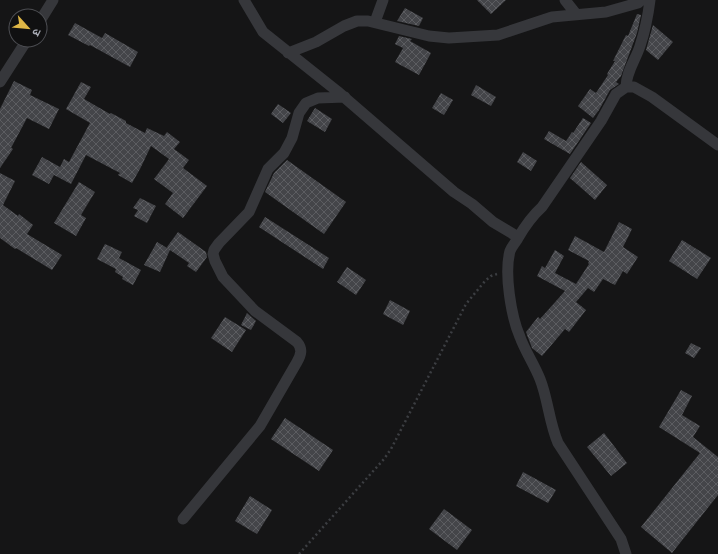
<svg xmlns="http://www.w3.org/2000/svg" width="718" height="554" viewBox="0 0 718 554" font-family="'PT Sans','Noto Sans Devanagari',sans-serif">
<defs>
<pattern id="building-cross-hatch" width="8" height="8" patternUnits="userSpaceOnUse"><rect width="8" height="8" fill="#444549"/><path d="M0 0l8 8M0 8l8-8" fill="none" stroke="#5c5d61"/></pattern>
</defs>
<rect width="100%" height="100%" fill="#151516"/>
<path fill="url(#building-cross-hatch)" d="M477,0H506L491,14Z
M405,8L423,18L419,26L397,21Z
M637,14L641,15L637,33L621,76L616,82L619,84L610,90L599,110L593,118L578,106L590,89L596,93L608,75L607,74L615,61H613L626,35L628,36Z
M75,23L102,38L105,33L138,52L130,67L90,45L89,46L68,35Z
M653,25L673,42L658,60L646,50Z
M399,36L412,39L410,41L431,53L419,75L395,62L403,48L395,44Z
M14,81L32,90L30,95L59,109L49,129L27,118L11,148L13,149L0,168V109Z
M81,82L91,87L84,99L110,114L111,113L126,121V123L145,133L147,128L164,136L167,132L180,142L174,149L189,160L183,168L207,186L183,218L165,204L173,193L154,179L169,159L151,146L140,169L132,183L118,175L120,173L86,155L71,184L54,175L49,184L32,175L42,157L60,167L64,159L69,162L90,123L66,109Z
M476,85L496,97L491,106L471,95Z
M441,93L453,100L444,115L432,108Z
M278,104L291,113L283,123L271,114Z
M315,108L332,119L325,132L307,121Z
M583,118L591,123L570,154L544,139L549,131L566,141L572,132L573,133Z
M523,152L537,161L531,171L517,162Z
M287,160L346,202L324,234L265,192L274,173Z
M581,162L607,185L595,200L570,178Z
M0,173L15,181L3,205L18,216L19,214L33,225L27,234L62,255L52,270L16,248L15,249L0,238Z
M79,182L95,192L81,215L86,218L76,236L54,223Z
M140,198L156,206L147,223L134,216L138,210L133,208Z
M265,217L329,258L323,269L259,227Z
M619,222L632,229L623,247L638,257L627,274L623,271L615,285L603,279L594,292L588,288L576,302L586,310L569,332L565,329L542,356L532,348L526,332L538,317L540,319L565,291L537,276L542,266L545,268L555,250L564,256L555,273L576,284L589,264L588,263L589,261L568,250L575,236L604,252Z
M178,232L206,252L207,257L196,272L187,266L189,263L170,250L160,272L144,265L157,242L169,249L167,247Z
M682,240L711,258L697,279L669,261Z
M105,244L122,252L119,258L141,270L133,285L122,279L123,277L115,272L116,269L97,259Z
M347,267L366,280L356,295L337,282Z
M390,300L410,311L403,325L383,314Z
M247,313L256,321L251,330L241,325Z
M225,317L246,330L232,352L211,338Z
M691,343L701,348L694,358L685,353Z
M681,390L692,396L682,415L700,426L693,437L718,457V495L672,553L641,527L700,453L659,427Z
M285,418L333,450L319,471L271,439Z
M604,433L627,463L611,476L587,447Z
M523,472L556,490L548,503L516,486Z
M250,496L272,510L257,534L235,521Z
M444,509L472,530L457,550L429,529Z"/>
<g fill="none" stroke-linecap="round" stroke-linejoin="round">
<path stroke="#3c3e42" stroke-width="2.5" stroke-dasharray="2 3" stroke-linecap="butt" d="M299,554L384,459L391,449L466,304L485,281L491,276L497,274"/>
<path stroke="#36373b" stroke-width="11" d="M244,0L263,32L337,91L454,192L472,204L493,222L518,237
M565,0L576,14
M40,21L53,0
M375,22L383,0
M288,53L316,42L344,26L357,21H368L429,36L449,38L498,35L552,17L606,12L638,3L641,0
M0,82L27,40
M626,87C626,72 636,59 640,46C645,31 648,16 650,0
M183,519L260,426L297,362C301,355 303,349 297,342L255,311L223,277L215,261L213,254L214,250L219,243L249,212L268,169L284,153L292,138L299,113L306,103L318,98L345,97
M626,554L621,539L558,443C549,422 548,399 540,379C534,364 525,351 520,337C511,316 504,273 510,251C512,246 516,242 518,238C525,226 532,216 542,207L601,121L616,94L626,87H634L652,97L718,145"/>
</g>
<g transform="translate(28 28) rotate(117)"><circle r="19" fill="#101011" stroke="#4d4e53"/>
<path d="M0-3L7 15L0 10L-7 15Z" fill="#deb646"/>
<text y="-6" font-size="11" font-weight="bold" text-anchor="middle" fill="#a8abb5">उ</text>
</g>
</svg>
